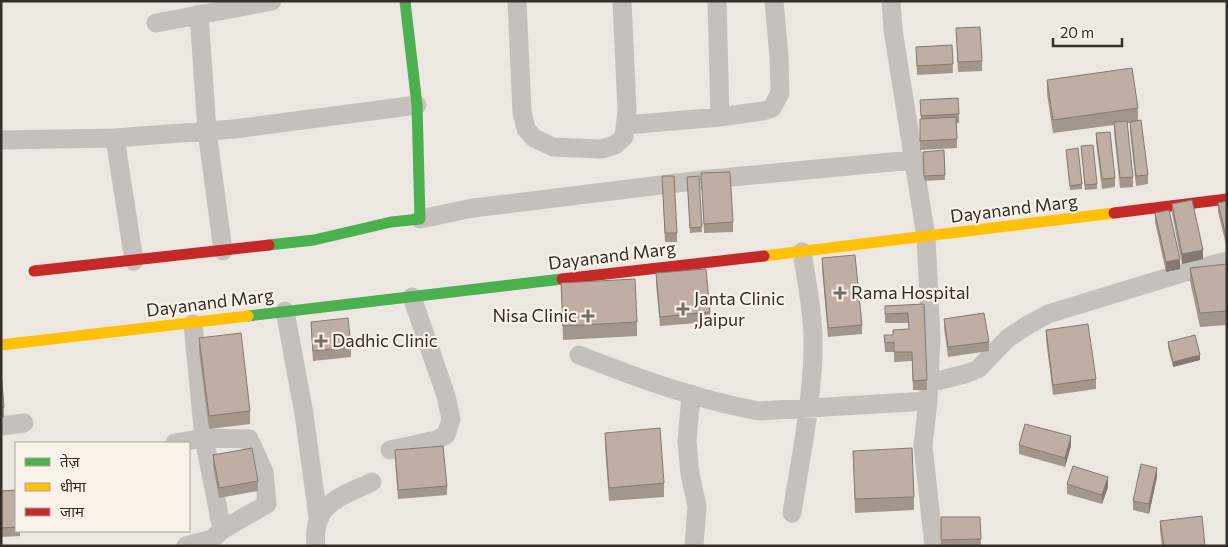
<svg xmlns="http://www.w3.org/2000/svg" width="1228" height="547" viewBox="0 0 1228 547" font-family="Commissioner,'Noto Sans Devanagari',sans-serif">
<rect width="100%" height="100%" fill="#ece8e1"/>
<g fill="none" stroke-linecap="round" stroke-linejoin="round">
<path stroke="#c5c0bb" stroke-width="19" d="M517,1L522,112L526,129L534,138L553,147L601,149L615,145L624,137L627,111L622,1
M717,1L720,117
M891,1L893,30L926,237L931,338L928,401L923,446L934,546
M199,14L207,131L223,251
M156,23L272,1
M626,125L720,117L763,111L772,108L780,93L779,57L774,1
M1,140L115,138
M420,219L473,208L710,179L913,160
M134,261L115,138L234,129L417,105
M285,311L304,414L318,517
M579,355C637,378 698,400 759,411L928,401
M929,383L965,374L978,369L1008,338L1028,325L1048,314L1189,271L1227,261
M691,394L687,442L690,474L697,506L694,546
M1,426L24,423
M175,443L204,438L222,530
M390,450L436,440L446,435L451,419L446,396L412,297
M792,513C800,461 812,403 813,350C814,317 807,284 802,252
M186,546L212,539L222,530L267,504L264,472L249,439L204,438L193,324
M316,546C311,504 340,497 372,482"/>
<path stroke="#4caf50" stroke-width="11" d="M269,245L314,240L391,222L420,219L417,105L405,1
M248,316L562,279"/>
<path stroke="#ffc107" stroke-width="11" d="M764,256L1114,213
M1,345L248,316"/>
<path stroke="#c62828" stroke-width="11" d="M1114,213L1227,199
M34,271L269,245
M562,279L764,256"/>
</g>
<path fill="#a3968d" d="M956,28L982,61V71L958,72Z
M952,45L953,73L917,75L916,47Z
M1047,80L1138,108V120L1148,175V184L1136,186L1130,131V123H1127L1133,177V187L1120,188L1114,132V125L1053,133L1047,94Z
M920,100L959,114V123H957V148L920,150V119H921Z
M1096,133L1115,178V187L1102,189L1096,142Z
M1081,146L1097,184V189L1085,190Z
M944,150L945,180L924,181L923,152Z
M1066,150L1082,184V189L1070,190Z
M701,173L733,222V232L704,233Z
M662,176L677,233V242H665Z
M699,176L702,232L690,233L687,177Z
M1227,201V249L1218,212V203Z
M1172,204L1203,259L1182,264L1172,214Z
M1155,213L1180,269L1166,272L1155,222Z
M822,258L862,325V334L828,337L822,268Z
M1227,264V325L1200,327L1190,281V268Z
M656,273L710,312V322L660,326L656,283Z
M561,283L637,322V336L563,340Z
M924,304L927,390H913L912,361L894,362V352H885L884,335H893L909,329L908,323H885V306Z
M944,319L989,342V351L948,357L944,328Z
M311,322L351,347V357L313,361L311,331Z
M1046,330L1096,379V389L1053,395L1046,340Z
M199,338L250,411V424L209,429L199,351Z
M1168,342L1200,360L1173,367L1168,347Z
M1,371L4,407V417H1Z
M605,433L664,483V497L609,501L605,446Z
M1019,445L1071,446L1065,467L1019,454Z
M395,450L447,486V495L398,499L395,459Z
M853,451L914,497V510L855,513Z
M213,455L258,481V491L219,498L213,465Z
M1157,477L1149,514L1133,510V501Z
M1067,484L1108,487L1102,504L1067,494Z
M16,490V531H20V536L1,537V491Z
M941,517H980L981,546H941Z
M1160,521L1205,546H1162L1160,530Z"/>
<path fill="#857a73" d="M1203,250V259L1182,264V254Z
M1180,259V269L1166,272V262Z
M1200,355V360L1173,367V362Z
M1071,436V446L1065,467V458Z
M1157,468V477L1149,514V504Z
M1108,477V487L1102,504V495Z"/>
<path fill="#beaea4" stroke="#857a73" d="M980,27L982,61L958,62L956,28Z
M952,45L953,64L917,66L916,47Z
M1132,68L1138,108L1053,120L1047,80Z
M958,98L959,114L921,116L920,100Z
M956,117L957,139L920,141V119Z
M1141,120L1148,175L1136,176L1130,122Z
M1127,121L1133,177L1120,178L1114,122Z
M1110,132L1115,178L1102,179L1096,133Z
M1093,145L1097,184L1085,185L1081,146Z
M1078,148L1082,184L1070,186L1066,150Z
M944,150L945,175L924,176L923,152Z
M730,172L733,222L704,224L701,173Z
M662,176H674L677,233H665Z
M699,176L702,227L690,228L687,177Z
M1192,200L1203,250L1182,254L1172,204Z
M1227,201V240L1218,203Z
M1169,210L1180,259L1166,262L1155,213Z
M855,255L862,325L828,328L822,258Z
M1227,264V311L1200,313L1190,268Z
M706,269L710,312L660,317L656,273Z
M635,279L637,322L563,326L561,283Z
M924,304L927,380L913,381L912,352H894V342L885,343L884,335H893V330L909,329L908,313L885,314V306Z
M984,313L989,342L948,347L944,319Z
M348,318L351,347L313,351L311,322Z
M1088,324L1096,379L1053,385L1046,330Z
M241,333L250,411L209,416L199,338Z
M1195,335L1200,355L1173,362L1168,342Z
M1,371L4,407L1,408Z
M1025,424L1071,436L1065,458L1019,445Z
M660,428L664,483L609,488L605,433Z
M443,446L447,486L398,490L395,450Z
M252,448L258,481L219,488L213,455Z
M912,448L914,497L855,499L853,451Z
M1141,464L1157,468L1149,504L1133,501Z
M1073,466L1108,477L1102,495L1067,484Z
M16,490V527L1,528V491Z
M1202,516L1205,546H1164L1160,521Z
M941,517H980L981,539L941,540Z"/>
<g fill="#756f69" stroke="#f8f2e9" stroke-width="2">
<path d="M837.5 285.5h5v5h5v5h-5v5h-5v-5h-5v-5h5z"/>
<path d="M680.5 301.5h5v5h5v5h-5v5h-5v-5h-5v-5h5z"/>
<path d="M585.5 308.5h5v5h5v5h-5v5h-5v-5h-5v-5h5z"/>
<path d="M318.5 333.5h5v5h5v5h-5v5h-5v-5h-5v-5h5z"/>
</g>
<g text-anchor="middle" stroke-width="4.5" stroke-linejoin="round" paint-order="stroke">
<g font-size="18" fill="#352e29" stroke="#f8f2e9">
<text transform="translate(1014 209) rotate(-7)" y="6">Dayanand Marg</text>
<text transform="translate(612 256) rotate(-7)" y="6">Dayanand Marg</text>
<text transform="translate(210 303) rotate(-7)" y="6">Dayanand Marg</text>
</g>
<g font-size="18" fill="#352e29" stroke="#f8f2e9" text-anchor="start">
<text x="851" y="299">Rama Hospital</text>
<text x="694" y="305">Janta Clinic<tspan x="694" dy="21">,Jaipur</tspan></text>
<text x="577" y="322" text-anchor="end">Nisa Clinic</text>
<text x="332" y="347">Dadhic Clinic</text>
</g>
</g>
<rect width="1228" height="547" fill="none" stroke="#352e29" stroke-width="5"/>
<rect x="15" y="442" width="175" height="90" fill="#f8f2e9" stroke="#aaa49c"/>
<rect x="25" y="458" width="25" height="8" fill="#4caf50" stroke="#aaa49c"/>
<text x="60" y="467" font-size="15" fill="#352e29">तेज़</text>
<rect x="25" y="483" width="25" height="8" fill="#ffc107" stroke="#aaa49c"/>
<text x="60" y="492" font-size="15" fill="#352e29">धीमा</text>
<rect x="25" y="508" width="25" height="8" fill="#c62828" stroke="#aaa49c"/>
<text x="60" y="517" font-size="15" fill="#352e29">जाम</text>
<path d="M1053 38v8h69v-8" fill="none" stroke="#352e29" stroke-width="2.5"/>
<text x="1060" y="38" font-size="15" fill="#352e29" stroke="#f8f2e9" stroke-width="4" paint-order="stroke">20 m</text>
</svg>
